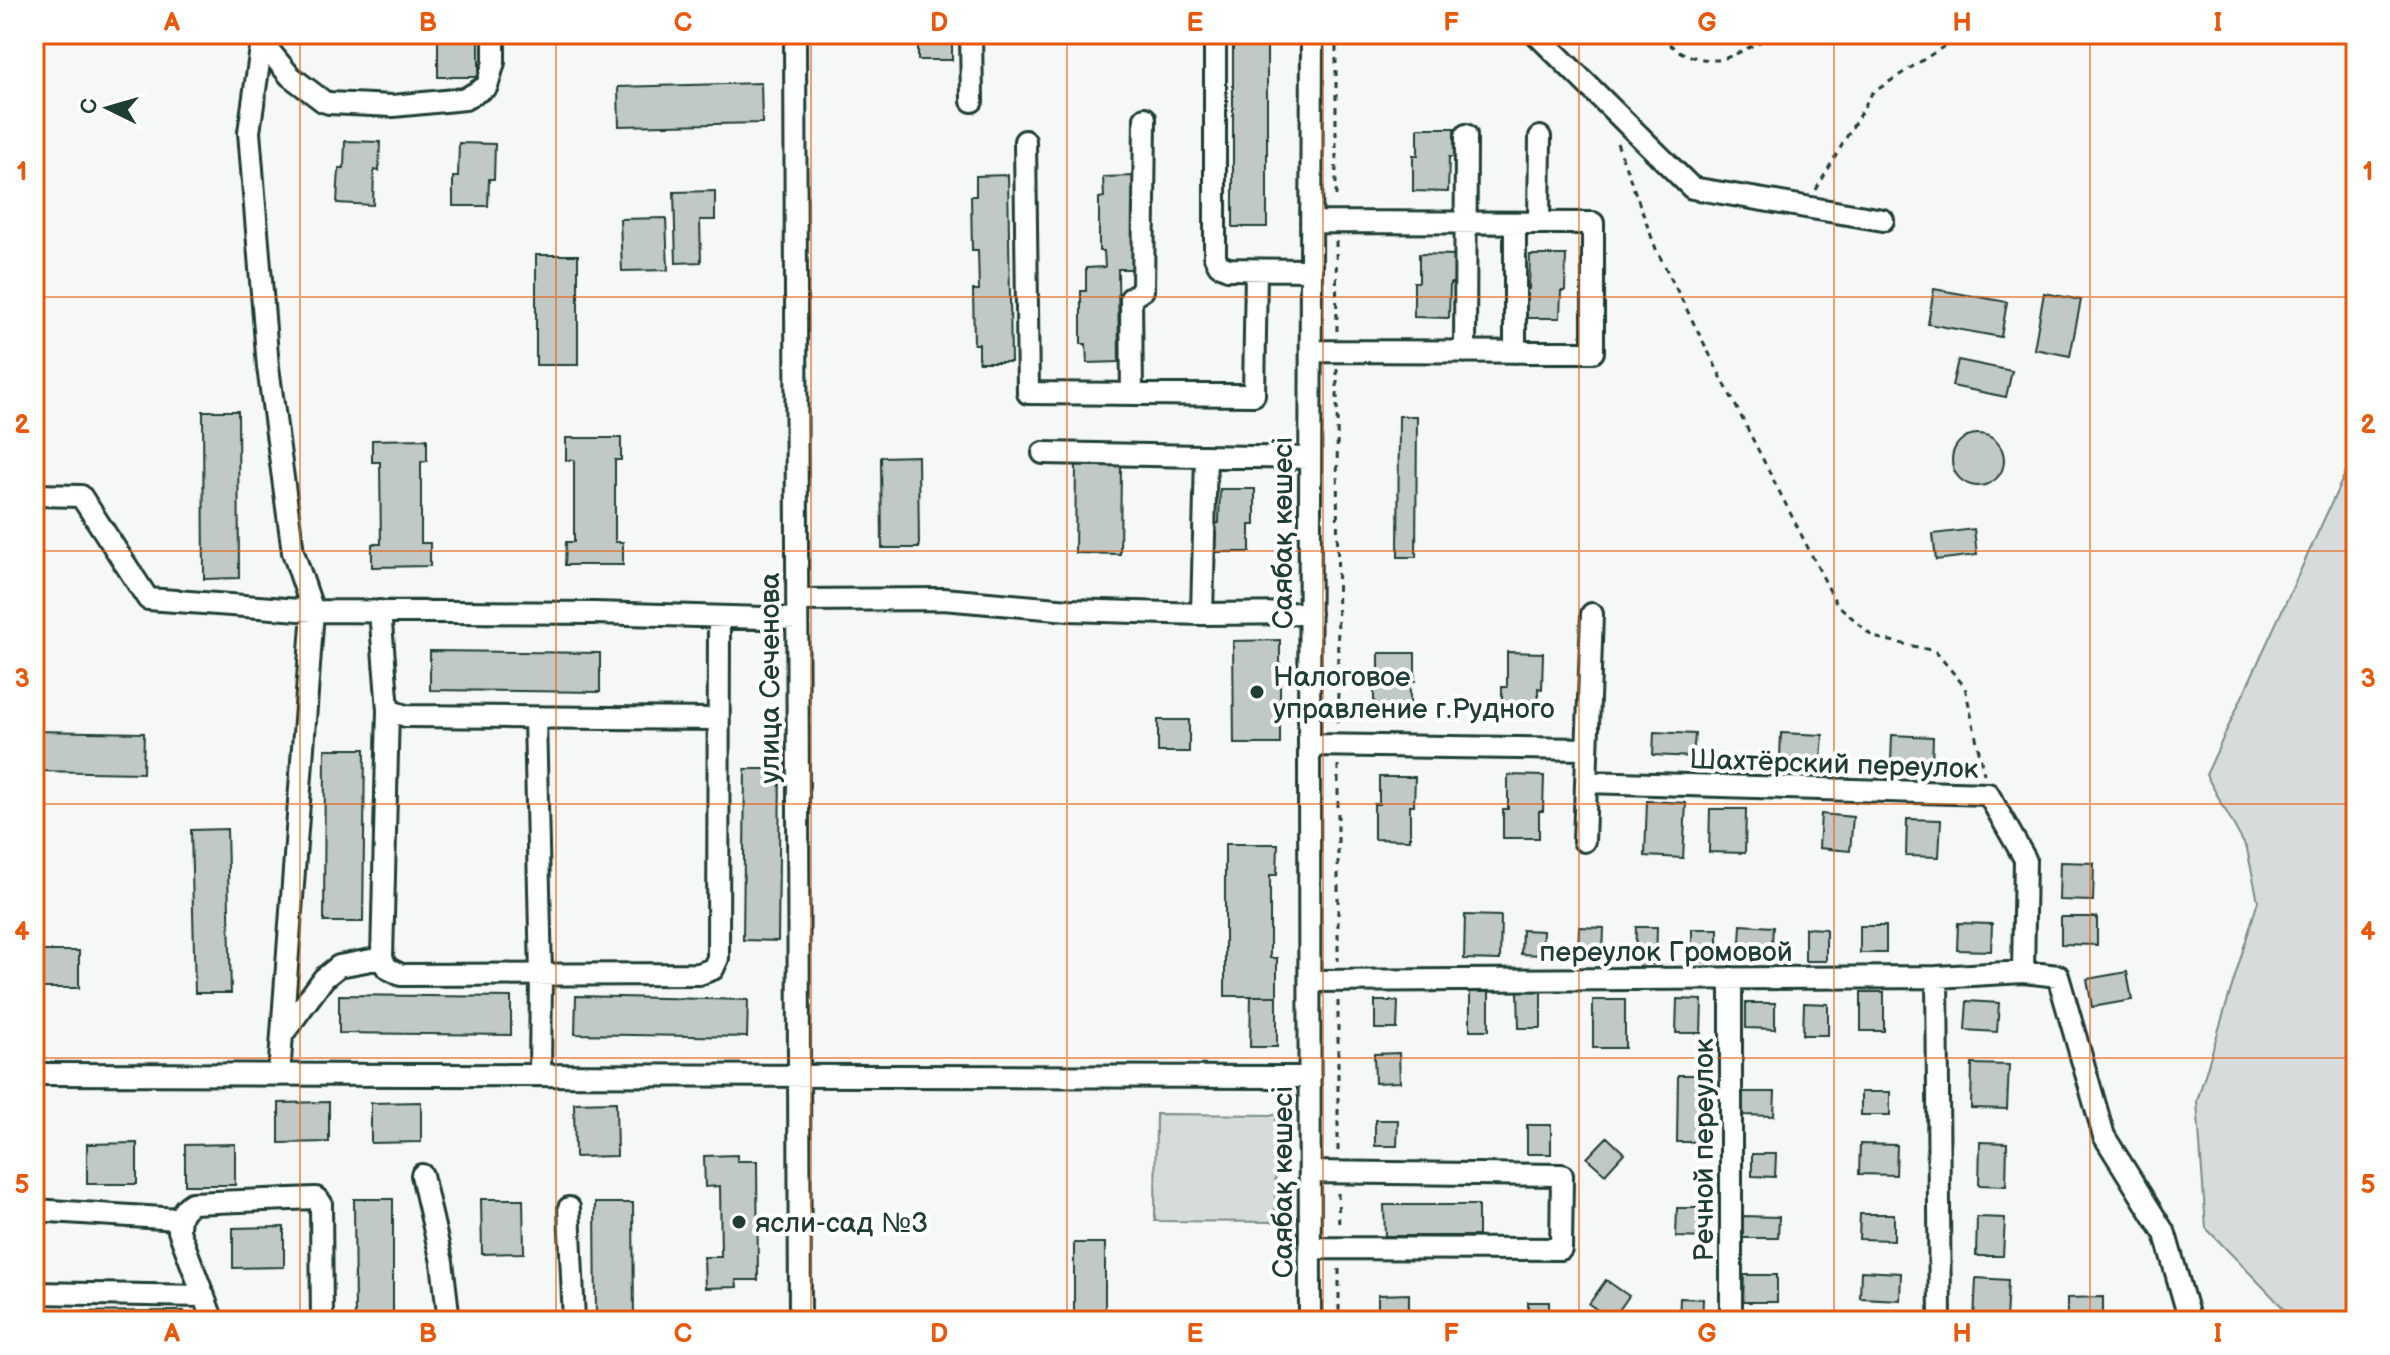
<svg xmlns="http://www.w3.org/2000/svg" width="2390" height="1355" viewBox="0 0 2390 1355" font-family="'Balsamiq Sans',sans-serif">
<rect width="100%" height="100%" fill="#f6f7f7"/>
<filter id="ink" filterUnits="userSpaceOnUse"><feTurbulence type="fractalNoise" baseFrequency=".0125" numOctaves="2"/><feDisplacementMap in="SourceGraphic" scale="16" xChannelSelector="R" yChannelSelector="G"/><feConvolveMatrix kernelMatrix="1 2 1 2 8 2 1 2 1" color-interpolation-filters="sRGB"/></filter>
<g filter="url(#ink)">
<path fill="#d6dcdb" stroke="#7a8c88" stroke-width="2" d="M2356,450V1321H2296L2206,1228L2197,1101L2258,901L2247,849L2206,775Z
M1156,1114L1276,1115L1275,1222L1155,1221Z"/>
<path fill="#c0c9c6" stroke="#1f3d34" stroke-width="2" d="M438,34H479V77H438Z
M642,34H674V40L642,41Z
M918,34H952V60H918Z
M1267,34V227H1233V35Z
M761,83L762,123L619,126L618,87Z
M1418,128H1454V157H1449L1448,192L1413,191V155H1418Z
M345,141L380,142L379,171L374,170L373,205L337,203L339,168H344Z
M459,143L495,144L494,179H489L488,206H453V177H458Z
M1008,175L1011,362H979V344H974L973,290H979L978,250H972L971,196H976V176Z
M1135,176L1137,269H1118L1119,362L1087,363L1086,344H1081V291H1086V268L1105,267L1104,251H1099V198L1104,197L1103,177Z
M715,191V220H700L701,262L676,263L674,192Z
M666,218L668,270L622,271L620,219Z
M1419,254L1455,255L1454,283H1450L1449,318L1414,317V282H1419Z
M536,255H578V365H536Z
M1530,255H1566L1565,291H1561L1560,318H1524L1525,289H1529Z
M1934,289L2007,302L2001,337L1928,324Z
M2044,293L2081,300L2070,356L2034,349Z
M1958,360L2012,371L2006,397L1952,386Z
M203,411H238L239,578L204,579Z
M1399,416H1417L1416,557H1398Z
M1952 460a26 26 0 1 1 52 0a26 26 0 1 1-52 0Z
M566,438H621V460H615V542H623V565H565L566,542H574V460H566Z
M427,439V461L421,462V543H430V566L372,567V544H381L380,462H372V440Z
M918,456L919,548H882L881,457Z
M1076,465L1121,466L1120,554L1075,553Z
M1220,489H1255V525H1250V552H1214V523H1219Z
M1974,529L1977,555L1936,560L1933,534Z
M1280,640V744H1234L1233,641Z
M430,651L600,653V692L430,690Z
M1507,652L1543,653L1542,689L1538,688V715H1502V687H1507Z
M1379,653H1415V681H1410V716H1374V680H1379Z
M1158,720H1189V752H1158Z
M34,731L144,733L143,773L34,771Z
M1654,732L1695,734L1693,757L1653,755Z
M1781,733L1823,735L1821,760L1780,758Z
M1892,735L1933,737L1932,765L1891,763Z
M325,749H365L363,922H324Z
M745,769H780L778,941L743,940Z
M1508,775L1544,776L1543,811H1539V838H1503V809H1508Z
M1379,777H1415L1414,805H1410V840L1374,839V804H1379Z
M1647,801L1686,803L1683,858L1645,856Z
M1710,809H1746L1745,853L1709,852Z
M1821,814L1853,817L1850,851L1819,848Z
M1907,819L1941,820L1939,857L1906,856Z
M227,829L231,993H195L191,830Z
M1225,844H1278L1277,875H1270V958H1277V996H1225Z
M2060,862L2094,863L2093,901L2059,900Z
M1465,915L1501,916L1500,960L1464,959Z
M2061,917H2097V945L2061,944Z
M1958,923L1992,924L1991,951L1957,950Z
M1741,925L1773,927L1771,960L1739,958Z
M1860,926H1886V953H1860Z
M1579,927L1604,928L1603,955L1578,954Z
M1636,927H1657L1656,964L1635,963Z
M1805,928L1826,929V961H1805Z
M1692,929H1718V962H1692Z
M1522,930L1543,931L1542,955L1521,954Z
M34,951H79V988H34Z
M2127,972L2132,1000L2092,1007L2087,979Z
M1518,991H1541V1028H1519Z
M1470,992H1489V1030H1470Z
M1861,992H1884V1031H1861Z
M339,995L511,997V1035L339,1033Z
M576,996L748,1000L747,1037L575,1034Z
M1251,996H1277V1047H1250Z
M1677,999L1702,1000L1701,1033H1676Z
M1593,1000H1625V1048H1593Z
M1375,1001H1398L1397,1029H1375Z
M1967,1001L1999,1003L1997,1032L1965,1030Z
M1746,1003H1775V1029L1746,1028Z
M1804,1003L1828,1004V1035H1803Z
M1399,1053L1400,1082L1375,1083L1374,1054Z
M1972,1064L2009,1065L2007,1109L1971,1108Z
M1678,1075H1706V1142H1677Z
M1743,1092H1775L1774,1116L1743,1115Z
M1861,1092H1890V1115H1861Z
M329,1102V1142L279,1143V1103Z
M421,1102V1142L371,1143V1103Z
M616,1102L617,1156L575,1157L574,1103Z
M1375,1120H1398L1397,1146H1375Z
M1527,1125H1551V1154H1527Z
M1607,1137L1624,1153L1605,1174L1587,1158Z
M1980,1142L2007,1143L2006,1186L1979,1185Z
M34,1143H37V1184H34Z
M137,1143V1184H87V1144Z
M235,1144V1185H185V1145Z
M1860,1144L1897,1145L1896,1175L1859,1174Z
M1752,1154H1776L1775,1177L1752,1176Z
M737,1155V1161H757L758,1280H736L737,1287L705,1288L704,1257H721L720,1186L705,1187L704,1156Z
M354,1199H393V1321H355Z
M481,1199H523L524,1253L482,1254Z
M595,1203H633L634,1321H596Z
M1384,1205H1478V1236H1385Z
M1677,1208H1706V1238L1676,1237Z
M1860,1214H1894V1240L1859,1239Z
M1742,1216L1779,1217L1778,1238H1742Z
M1977,1217L2005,1218L2003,1256H1976Z
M284,1227V1267L233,1268V1228Z
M1074,1243H1105V1321H1074Z
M1861,1271L1901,1273L1900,1300L1860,1298Z
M1744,1275H1777V1302H1743Z
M1976,1278L2008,1280L2006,1321H1974Z
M1606,1280L1629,1296L1612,1320L1589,1304Z
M1409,1294V1321H1378V1295Z
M2103,1297V1321H2067V1298Z
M1680,1298L1703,1299L1702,1321H1679Z
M1528,1302H1549V1321H1528Z
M184,1311V1321H34V1312Z"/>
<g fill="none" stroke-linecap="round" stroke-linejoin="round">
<g stroke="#1f3d34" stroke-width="26">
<path id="minor" d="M263,34L249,132L268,367L293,552L313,611L279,1075
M795,34L800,1321
M971,34L972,101
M1207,34L1215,44V257L1219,265L1228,269L1311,270
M1536,34L1692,188L1883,220
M262,42L290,76L323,101L329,103L393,106L465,99L487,86L494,62V34
M1025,141L1028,393L1254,395L1256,270
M1539,223L1540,137
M1311,351L1593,352V223L1311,222
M1465,352L1466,135
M1515,352V223
M1132,394L1131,298L1143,290L1145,118
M1043,453L1310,458
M34,495L81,496L148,599L313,611L594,613L797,619
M797,600L943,599L1069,610L1202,614L1310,613
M380,611L388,710L406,716L717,719
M1202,614L1206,456
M388,710L382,958L387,968L401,975L699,974L713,969L718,958L719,617
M535,718L541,975L540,1075
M1309,745L1587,749
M1586,782L1988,794L2025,859L2023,972
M1584,841L1592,614
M1937,977L1940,1321
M1731,978V1321
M1310,981L1937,977L2023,972L2058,976L2104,1136L2165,1234L2190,1321
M282,1035L324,978L339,966L382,958
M34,1074L1310,1077
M1310,1172L1562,1175L1561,1249L1311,1248
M422,1175L442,1262L449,1321
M569,1208L574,1321
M34,1210L179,1219
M34,1293L204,1296
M213,1321L179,1231C179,1218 181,1210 192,1203L316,1198L321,1203L322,1321
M1310,1321L1309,745L1312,34"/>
</g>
<path stroke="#1f3d34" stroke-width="3" stroke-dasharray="6 6" stroke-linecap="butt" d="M1336,34V201
M1662,34C1672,53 1696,60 1717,60C1731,59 1760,41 1775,34
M1617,143L1656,249L1836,603L1873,637L1935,651L1965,687L1984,774
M1816,190L1872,93L1963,34
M1336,241L1337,333
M1337,369L1338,725
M1338,765V961
M1338,1001V1153
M1338,1193L1339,1229
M1339,1269V1321"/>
<use href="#minor" stroke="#fff" stroke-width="20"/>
</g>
</g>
<path fill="none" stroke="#e8590c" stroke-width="2" stroke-opacity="0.55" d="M300,34V1321M556,34V1321M811,34V1321M1067,34V1321M1323,34V1321M1579,34V1321M1834,34V1321M2090,34V1321M34,297H2356M34,551H2356M34,804H2356M34,1058H2356"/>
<g fill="#1f3d34" stroke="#fff" stroke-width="3">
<circle cx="1257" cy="692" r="8"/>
<circle cx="739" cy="1222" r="8"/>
</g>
<g text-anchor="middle" stroke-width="8" stroke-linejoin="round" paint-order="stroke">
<g font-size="28" fill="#1f3d34" stroke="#fff">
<text transform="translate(1282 533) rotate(-90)" y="10">Саябақ көшесі</text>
<text transform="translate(769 678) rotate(-90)" y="10">улица Сеченова</text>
<text transform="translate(1834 763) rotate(2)" y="10">Шахтёрский переулок</text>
<text x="1666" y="961">переулок Громовой</text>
<text transform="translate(1703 1150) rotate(-90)" y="10">Речной переулок</text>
<text transform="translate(1282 1182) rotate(-90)" y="10">Саябақ көшесі</text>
</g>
<g font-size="28" fill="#1f3d34" stroke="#fff" text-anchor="start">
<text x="1273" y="686">Налоговое<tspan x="1273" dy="32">управление г.Рудного</tspan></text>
<text x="755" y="1232">ясли-сад №3</text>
</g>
</g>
<rect width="2390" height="1355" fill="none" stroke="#fff" stroke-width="88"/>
<g transform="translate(108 108) rotate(275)" stroke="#ffffff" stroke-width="6" paint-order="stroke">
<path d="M0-6L14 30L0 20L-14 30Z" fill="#1f3d34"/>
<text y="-12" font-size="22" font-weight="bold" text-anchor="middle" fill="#1f3d34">С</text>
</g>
<rect x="44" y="44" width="2302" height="1267" fill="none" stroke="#e8590c" stroke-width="3"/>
<g font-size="26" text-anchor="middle" font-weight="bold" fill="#e8590c">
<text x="172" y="31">A</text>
<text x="428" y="31">B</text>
<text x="683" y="31">C</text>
<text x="939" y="31">D</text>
<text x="1195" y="31">E</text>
<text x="1451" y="31">F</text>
<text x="1707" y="31">G</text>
<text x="1962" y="31">H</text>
<text x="2218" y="31">I</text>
<text x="22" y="180">1</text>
<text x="2368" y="180">1</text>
<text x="22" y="433">2</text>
<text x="2368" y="433">2</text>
<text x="22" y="687">3</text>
<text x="2368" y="687">3</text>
<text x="22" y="940">4</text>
<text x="2368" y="940">4</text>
<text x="22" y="1193">5</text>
<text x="2368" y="1193">5</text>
<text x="172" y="1342">A</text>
<text x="428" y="1342">B</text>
<text x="683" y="1342">C</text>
<text x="939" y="1342">D</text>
<text x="1195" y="1342">E</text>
<text x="1451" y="1342">F</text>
<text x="1707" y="1342">G</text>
<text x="1962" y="1342">H</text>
<text x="2218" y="1342">I</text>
</g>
</svg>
